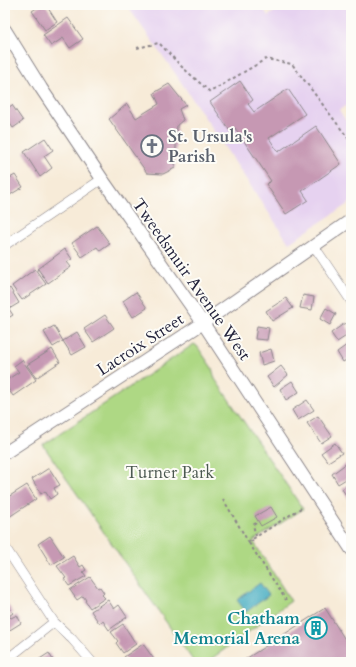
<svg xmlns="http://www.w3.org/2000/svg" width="356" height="667" viewBox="0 0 356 667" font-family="Cardo,serif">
<rect width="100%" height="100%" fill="#fdfcf7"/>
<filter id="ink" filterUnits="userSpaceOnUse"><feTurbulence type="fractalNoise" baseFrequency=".025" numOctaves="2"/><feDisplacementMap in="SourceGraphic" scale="8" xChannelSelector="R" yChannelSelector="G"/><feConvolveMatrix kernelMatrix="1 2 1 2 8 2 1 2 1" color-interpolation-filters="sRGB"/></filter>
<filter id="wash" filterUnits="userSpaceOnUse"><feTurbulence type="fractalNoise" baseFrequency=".012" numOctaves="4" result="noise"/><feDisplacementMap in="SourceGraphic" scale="16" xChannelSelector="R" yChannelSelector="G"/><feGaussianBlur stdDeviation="0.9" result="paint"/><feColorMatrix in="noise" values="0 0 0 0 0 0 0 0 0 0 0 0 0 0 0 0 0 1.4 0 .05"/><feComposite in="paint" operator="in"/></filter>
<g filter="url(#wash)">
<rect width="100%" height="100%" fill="#f7ebd8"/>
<path fill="#e6d2f0" d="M138,5H261L268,16L284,5H351V103L339,110L351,129V202L289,243L175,73L130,10Z"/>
<path fill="#aed884" stroke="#687d60" d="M194,344L197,346L212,368L215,379L303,509L253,541L291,601L207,662H194L43,445Z"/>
<path fill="#41aac0" stroke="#32667e" d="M260,583L269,595L246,612L237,600Z"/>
<g id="blocks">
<path fill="#c698b3" d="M41,5H46L57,22L45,30L32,11Z
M68,18L83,39L70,48L63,38L51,46L43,35Z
M240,81L253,100L248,104L254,112L288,89L305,114L269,138L278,152L316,126L341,164L302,191L308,200L286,214L266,184L271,181L235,128L230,131L210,102Z
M169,84L186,105L179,109L183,120L177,125L175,168L163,174L147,173L109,119L127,104L136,118L159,104L154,93Z
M12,105L23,121L13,128L5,116V110Z
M45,138L53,150L44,156L52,168L40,177L24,152Z
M15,175L23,187L5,198V181Z
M97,226L110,244L100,251L97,247L82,257L72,243Z
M65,249L72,259L67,262L71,267L48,283L38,269Z
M35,269L46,284L22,300L12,286Z
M10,288L19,303L9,309L13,315L5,320V292Z
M136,292L147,308L133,317L123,301Z
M303,295L314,297L312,310L300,308Z
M286,298L293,308L272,321L266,311Z
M326,308L336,314L330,325L320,319Z
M105,315L114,328L93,342L84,329Z
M345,323L351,333L337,342L331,333Z
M54,326L63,341L53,347L44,332Z
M257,326L269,328L267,340L255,339Z
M77,332L86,347L72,355L63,341Z
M351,342V357L343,362L337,352Z
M52,349L60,362L36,378L27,365Z
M271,349L274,361L262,365L259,353Z
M22,360L36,380L13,396L5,384V381L19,372L14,366Z
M281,366L288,375L274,387L267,377Z
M292,381L299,392L286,400L280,389Z
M5,388L9,394L5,397Z
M307,400L314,410L298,420L292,410Z
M318,416L332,436L321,443L307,423Z
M335,443L342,453L328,462L321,453Z
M347,463L351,469V476L338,484L332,474Z
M49,468L60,485L54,488L57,494L50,499L45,491L41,494L32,479Z
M351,483V498L349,500L342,489Z
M27,485L36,499L6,519L5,506L9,503L5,499Z
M271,507L277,517L261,526L255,516Z
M50,536L64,557L51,565L38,544Z
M73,556L80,567L83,565L86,570L83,572L86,576L69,586L64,579L66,578L57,566Z
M90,577L98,588L100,587L104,593L102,595L105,598L90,608L85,601L86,600L83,596L77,600L70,590Z
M108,600L114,609L119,605L127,617L109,630L103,621L99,623L91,611Z
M7,603L13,613L9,616L11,618L17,615L21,623L5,633V604Z
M325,608L351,649V662H241Z
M123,624L136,644L123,653L116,643L118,641L111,632Z
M143,644L156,662H127L124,657Z
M49,653L54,662H35Z"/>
</g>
</g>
<g filter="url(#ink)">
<use href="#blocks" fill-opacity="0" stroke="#8c868a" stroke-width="1"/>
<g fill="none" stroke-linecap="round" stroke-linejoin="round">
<g stroke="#8c868a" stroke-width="10">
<path id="minor" d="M5,245L102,179
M314,246L351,301
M5,547L54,622L72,639L92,662
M5,661L54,622"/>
</g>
<g stroke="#8c868a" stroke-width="14">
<path id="tertiary" d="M5,30L41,88L102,179L203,323L351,549
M5,453L203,323L351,220"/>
</g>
<path stroke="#8c868a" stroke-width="2" stroke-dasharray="3 3" stroke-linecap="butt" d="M137,48L159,43L182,67L210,92L266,59L292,64L351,142
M223,499L249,543L253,540
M256,536L253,525L258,522
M248,542L301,508
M249,543L286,600"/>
<use href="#minor" stroke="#fff" stroke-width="9"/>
<use href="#tertiary" stroke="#fff" stroke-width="12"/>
</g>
</g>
<defs>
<g id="church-ring" transform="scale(1.15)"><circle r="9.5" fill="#fdfcf7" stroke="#6b7280" stroke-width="1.5"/><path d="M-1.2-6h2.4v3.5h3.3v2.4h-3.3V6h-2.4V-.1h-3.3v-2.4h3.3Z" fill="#6b7280"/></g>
<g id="building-ring" transform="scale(1.15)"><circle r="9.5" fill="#fdfcf7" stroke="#0f9aa8" stroke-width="1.5"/><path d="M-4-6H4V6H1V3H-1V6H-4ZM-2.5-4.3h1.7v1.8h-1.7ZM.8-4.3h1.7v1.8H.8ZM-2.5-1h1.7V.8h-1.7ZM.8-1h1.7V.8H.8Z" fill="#0f9aa8"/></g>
</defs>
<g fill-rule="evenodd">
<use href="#church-ring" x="152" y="146"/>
<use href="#building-ring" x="316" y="628"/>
</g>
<g text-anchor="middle" stroke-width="4" stroke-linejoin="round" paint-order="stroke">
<g font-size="17" font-weight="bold" fill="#5b616d" stroke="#fdfcf7" text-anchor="start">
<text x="168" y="142">St. Ursula's<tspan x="168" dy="20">Parish</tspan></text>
</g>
<g font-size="17" fill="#22223b" stroke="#fdfcf7">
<text transform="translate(192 279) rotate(55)" y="6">Tweedsmuir Avenue West</text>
<text transform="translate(140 344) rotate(-33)" y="6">Lacroix Street</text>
</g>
<g font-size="17" fill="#4c5951" stroke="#fdfcf7">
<text x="170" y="478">Turner Park</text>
</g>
<g font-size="17" font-weight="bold" fill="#0d838f" stroke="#fdfcf7" text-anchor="end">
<text x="300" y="624">Chatham<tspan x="300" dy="20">Memorial Arena</tspan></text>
</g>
</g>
<rect width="356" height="667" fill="none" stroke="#fdfcf7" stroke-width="20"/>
</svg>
